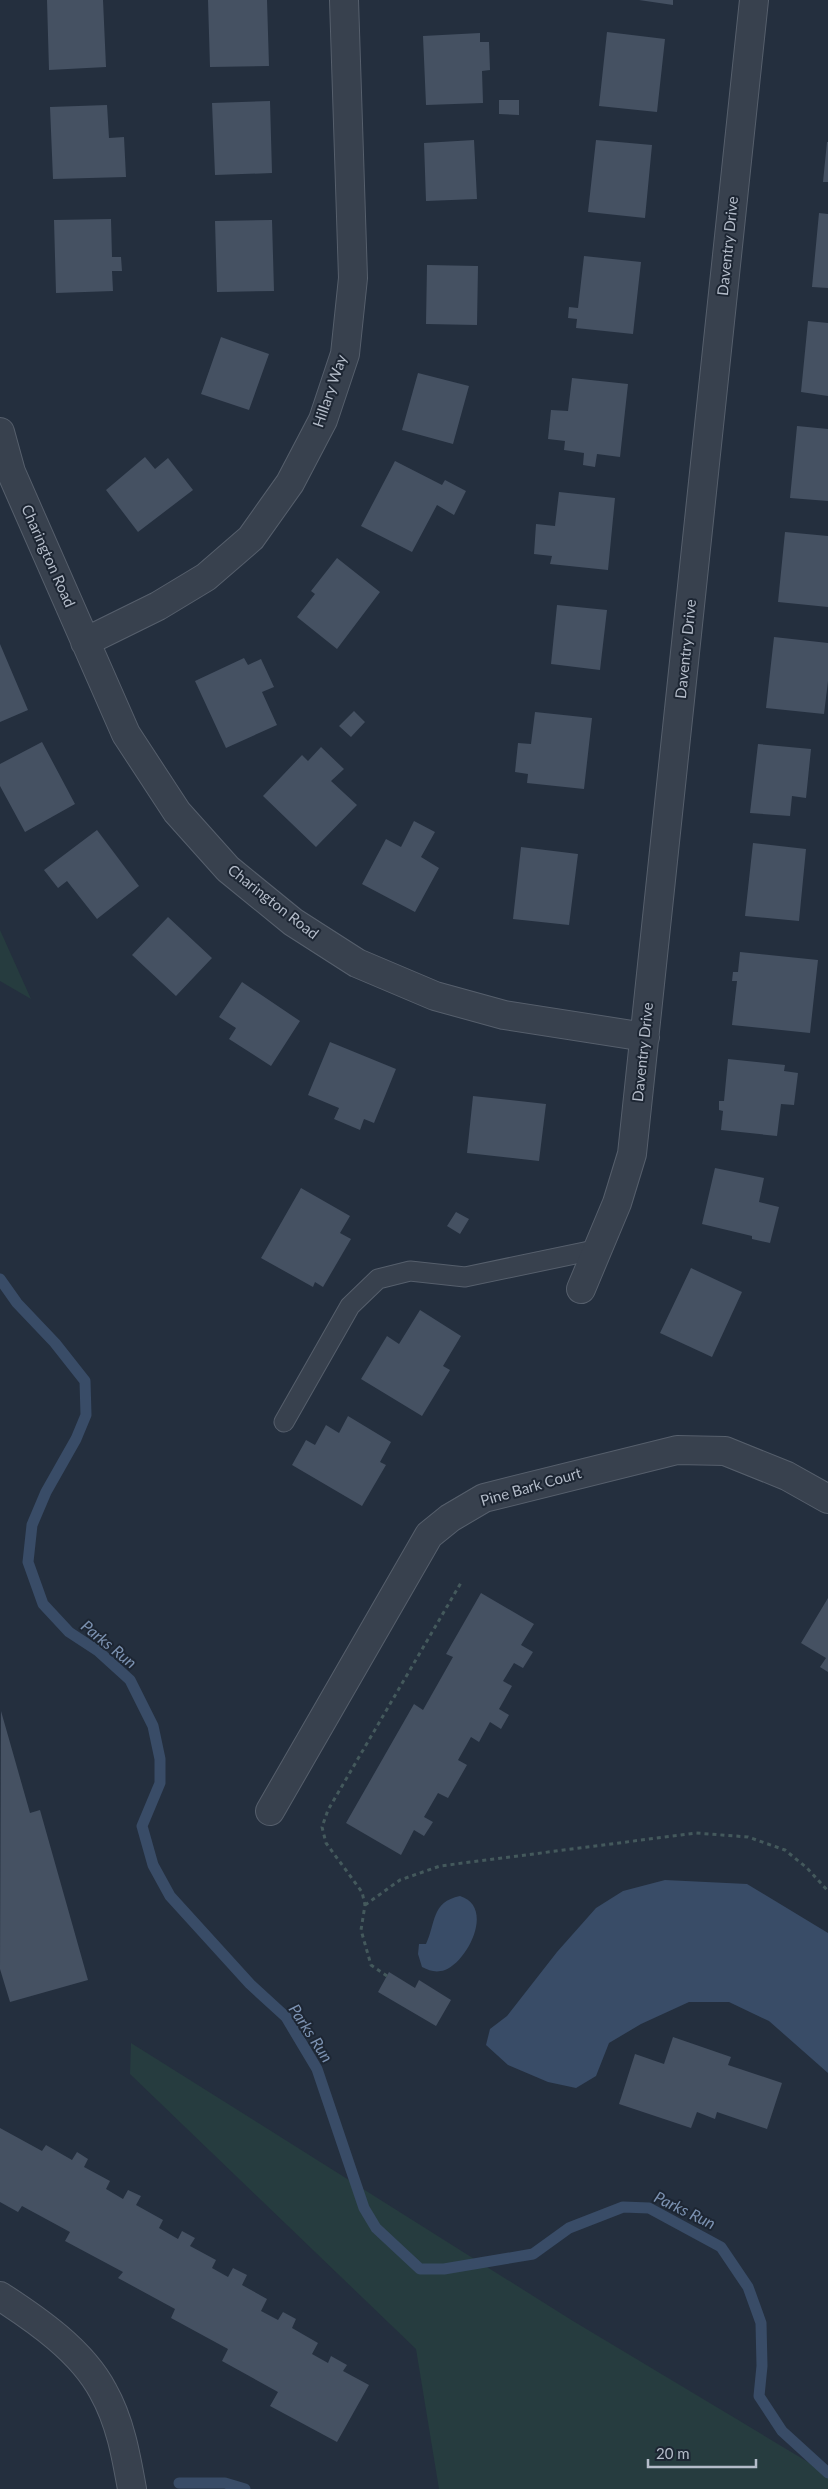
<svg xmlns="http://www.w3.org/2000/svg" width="828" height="2489" viewBox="0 0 828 2489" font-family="Lato,sans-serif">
<rect width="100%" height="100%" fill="#242f3e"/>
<path fill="#263c3f" d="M0,930L31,999L0,981Z
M131,2043L573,2321L828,2474V2489H439L416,2349L130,2074Z"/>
<path fill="#394c67" d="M665,1880L747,1884L828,1933V2073L769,2021L729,2002H689L641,2024L609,2043L596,2076L576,2088L548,2082L508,2065L486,2045L490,2029L507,2016L557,1952L596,1908L623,1891Z
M460,1896C495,1907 468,1961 445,1970C436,1973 430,1971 422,1967L418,1954L419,1944H426C436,1923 431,1902 460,1896Z"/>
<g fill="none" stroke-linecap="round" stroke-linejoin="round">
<path stroke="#394c67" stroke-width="11" d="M0,1279L17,1303L55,1343L85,1381L86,1415L76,1439L46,1492L32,1525L28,1562L43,1604L69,1632L98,1651L130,1680L153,1726L160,1759V1783L142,1826L153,1865L170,1896L250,1984L286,2017L317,2069L364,2208L376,2228L420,2269H444L533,2254L569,2228L623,2207L649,2208L721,2247L748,2287L761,2323L762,2366L759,2396L782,2431L828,2473
M179,2483H225L245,2489"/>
</g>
<path fill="#455162" d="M47,0H103L106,67L49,70Z
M208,0H267L269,66L210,67Z
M639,0H673V5Z
M607,32L665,39L657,112L599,106Z
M480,33V42H489L490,70L482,71L483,103L426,105L423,36Z
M499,100H519V115L499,114Z
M270,101L272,173L215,175L212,103Z
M107,105L109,138L124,137L126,177L53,179L50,107Z
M474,140L477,199L426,201L424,143Z
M596,140L652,145L645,218L588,212Z
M827,142H828V182H823Z
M819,213L828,214V288L812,287Z
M111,219L112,257H121L122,271H112L113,291L56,293L54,220Z
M272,220L274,291L217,292L215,221Z
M584,256L641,262L633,334L576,328L577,319L568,318L569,307L578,308Z
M427,265L478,266L477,325L426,324Z
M808,321L828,323V396L801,392Z
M221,337L269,354L249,410L201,394Z
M418,373L469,386L453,444L402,430Z
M572,378L628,384L620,457L597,454L595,467L583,465L584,453L564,450L565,441L548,439L551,410L568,411Z
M797,426L828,429V501L790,498Z
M145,457L155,469L168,458L193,490L138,532L106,490Z
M395,461L442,485L445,480L466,491L454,515L437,505L412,552L361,526Z
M559,492L615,498L608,570L550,564L552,556L534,554L536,524L555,526Z
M785,532L828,536V607L778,602Z
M337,558L380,592L337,649L297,617L315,594L311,591Z
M557,605L607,610L600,670L551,664Z
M774,637L828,643V681L824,714L766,708Z
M0,644L28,710L0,722Z
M244,658L248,665L261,659L274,687L262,692L277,725L226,748L195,681Z
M354,711L365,722L351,737L339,726Z
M535,712L592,718L584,789L527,783L528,774L515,772L518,743L531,744Z
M42,742L75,804L25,832L0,786V764Z
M758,744L811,749L806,798L792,796L790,816L750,813Z
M321,747L344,769L331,781L357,805L316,847L263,796L302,755L308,761Z
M414,821L435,832L421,857L439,868L415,912L362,884L386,839L401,847Z
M97,830L139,886L97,919L67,881L58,888L44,870Z
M753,843L806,849L799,921L745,916Z
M521,847L578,854L569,925L513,919Z
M168,917L212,958L176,996L132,955Z
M740,952L818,960L810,1033L732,1025L737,981H732L733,972H738Z
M242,982L300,1021L271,1066L229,1039L236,1028L219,1017Z
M330,1042L396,1069L374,1123L364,1119L360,1130L334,1119L339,1108L308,1095Z
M728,1059L785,1065L784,1071L798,1073L794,1105L781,1104L777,1136L721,1130L723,1111L719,1110V1101H724Z
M473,1096L546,1104L539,1161L467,1153Z
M715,1168L764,1178L759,1202L779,1207L770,1243L752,1239V1236L702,1224Z
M301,1188L350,1216L340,1233L351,1239L323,1287L315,1282L313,1287L261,1258Z
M456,1212L469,1219L460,1234L447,1226Z
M691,1268L742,1292L712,1357L660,1333Z
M420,1310L461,1336L443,1366L450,1370L422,1416L361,1379L387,1336L399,1344Z
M348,1416L391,1442L380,1462L386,1465L362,1506L292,1465L306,1440L315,1445L326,1425L339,1433Z
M481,1593L534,1624L521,1645L533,1652L523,1668L514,1663L503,1681L512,1686L499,1709L509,1715L501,1729L490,1722L479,1742L471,1737L458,1760L467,1765L448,1798L438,1793L424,1817L433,1822L424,1836L414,1830L401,1855L346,1823L414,1704L423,1710L453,1657L446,1654Z
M828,1598V1672L820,1667L826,1658L801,1643Z
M1,1711L30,1813L40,1810L88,1980L10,2002L0,1969Z
M389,1972L415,1988L419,1980L451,2000L436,2026L378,1992Z
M673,2037L731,2057L728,2065L782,2083L767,2129L717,2112L715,2119L697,2112L691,2128L619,2104L635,2054L664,2064Z
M0,2128L42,2151L46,2145L72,2160L77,2152L88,2159L84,2167L110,2181L106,2189L123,2199L128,2190L141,2196L136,2205L163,2220L159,2228L178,2239L182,2231L195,2238L190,2246L216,2260L212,2268L228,2277L233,2268L247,2275L242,2285L267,2299L261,2311L278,2320L283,2312L296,2319L292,2328L318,2343L312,2354L328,2363L331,2356L347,2365L343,2371L369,2385L337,2442L270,2406L278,2392L222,2361L228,2349L171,2318L175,2309L118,2278L123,2272L65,2241L70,2232L22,2206L18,2212L0,2202Z"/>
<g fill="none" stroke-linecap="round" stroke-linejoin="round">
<g stroke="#565f6c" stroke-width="21">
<path id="lane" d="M284,1422L350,1306L378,1279L410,1271L465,1277L599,1249"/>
</g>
<g stroke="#565f6c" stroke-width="30">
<path id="street" d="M0,432L11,472L126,734L177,812L228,869L293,922L357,963L435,996L504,1015L645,1037
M85,642L158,606L206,577L251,538L290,483L323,420L345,354L353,278L344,0
M581,1289L617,1203L632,1154L754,0
M270,1811L429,1535L450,1518L484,1498L677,1450L725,1451L787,1476L828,1499
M0,2296C37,2320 82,2351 103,2391C120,2421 126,2455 132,2489"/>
</g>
<path stroke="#44595c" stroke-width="3" stroke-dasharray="4 4" stroke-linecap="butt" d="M365,1905L400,1880L440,1866L696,1833L748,1837L785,1850L807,1868L828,1891
M387,1976L371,1965L361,1930L365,1905L362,1892L326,1843L322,1827L328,1810L462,1581"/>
<use href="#lane" stroke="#38414e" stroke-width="19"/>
<use href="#street" stroke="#38414e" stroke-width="28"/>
</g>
<g text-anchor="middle" stroke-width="4" stroke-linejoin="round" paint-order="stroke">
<g font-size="15" fill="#b4bcc9" stroke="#1d2633">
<text transform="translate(728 246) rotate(-84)" y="5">Daventry Drive</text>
<text transform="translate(330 391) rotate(-71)" y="5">Hillary Way</text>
<text transform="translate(48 556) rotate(66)" y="5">Charington Road</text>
<text transform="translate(686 649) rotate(-84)" y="5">Daventry Drive</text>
<text transform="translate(273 902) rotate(38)" y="5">Charington Road</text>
<text transform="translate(643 1052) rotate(-84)" y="5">Daventry Drive</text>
<text transform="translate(531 1487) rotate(-16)" y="5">Pine Bark Court</text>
</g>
<g font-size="16" font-style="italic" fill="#7c92b1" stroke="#1d2633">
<text transform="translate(109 1644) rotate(39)" y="6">Parks Run</text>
<text transform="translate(311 2033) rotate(57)" y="6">Parks Run</text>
<text transform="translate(685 2210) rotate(26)" y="6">Parks Run</text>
</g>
</g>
<path d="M648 2459v8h108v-8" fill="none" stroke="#b4bcc9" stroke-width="2.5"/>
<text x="656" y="2459" font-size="15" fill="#b4bcc9" stroke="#1d2633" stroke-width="4" paint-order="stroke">20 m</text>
</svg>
